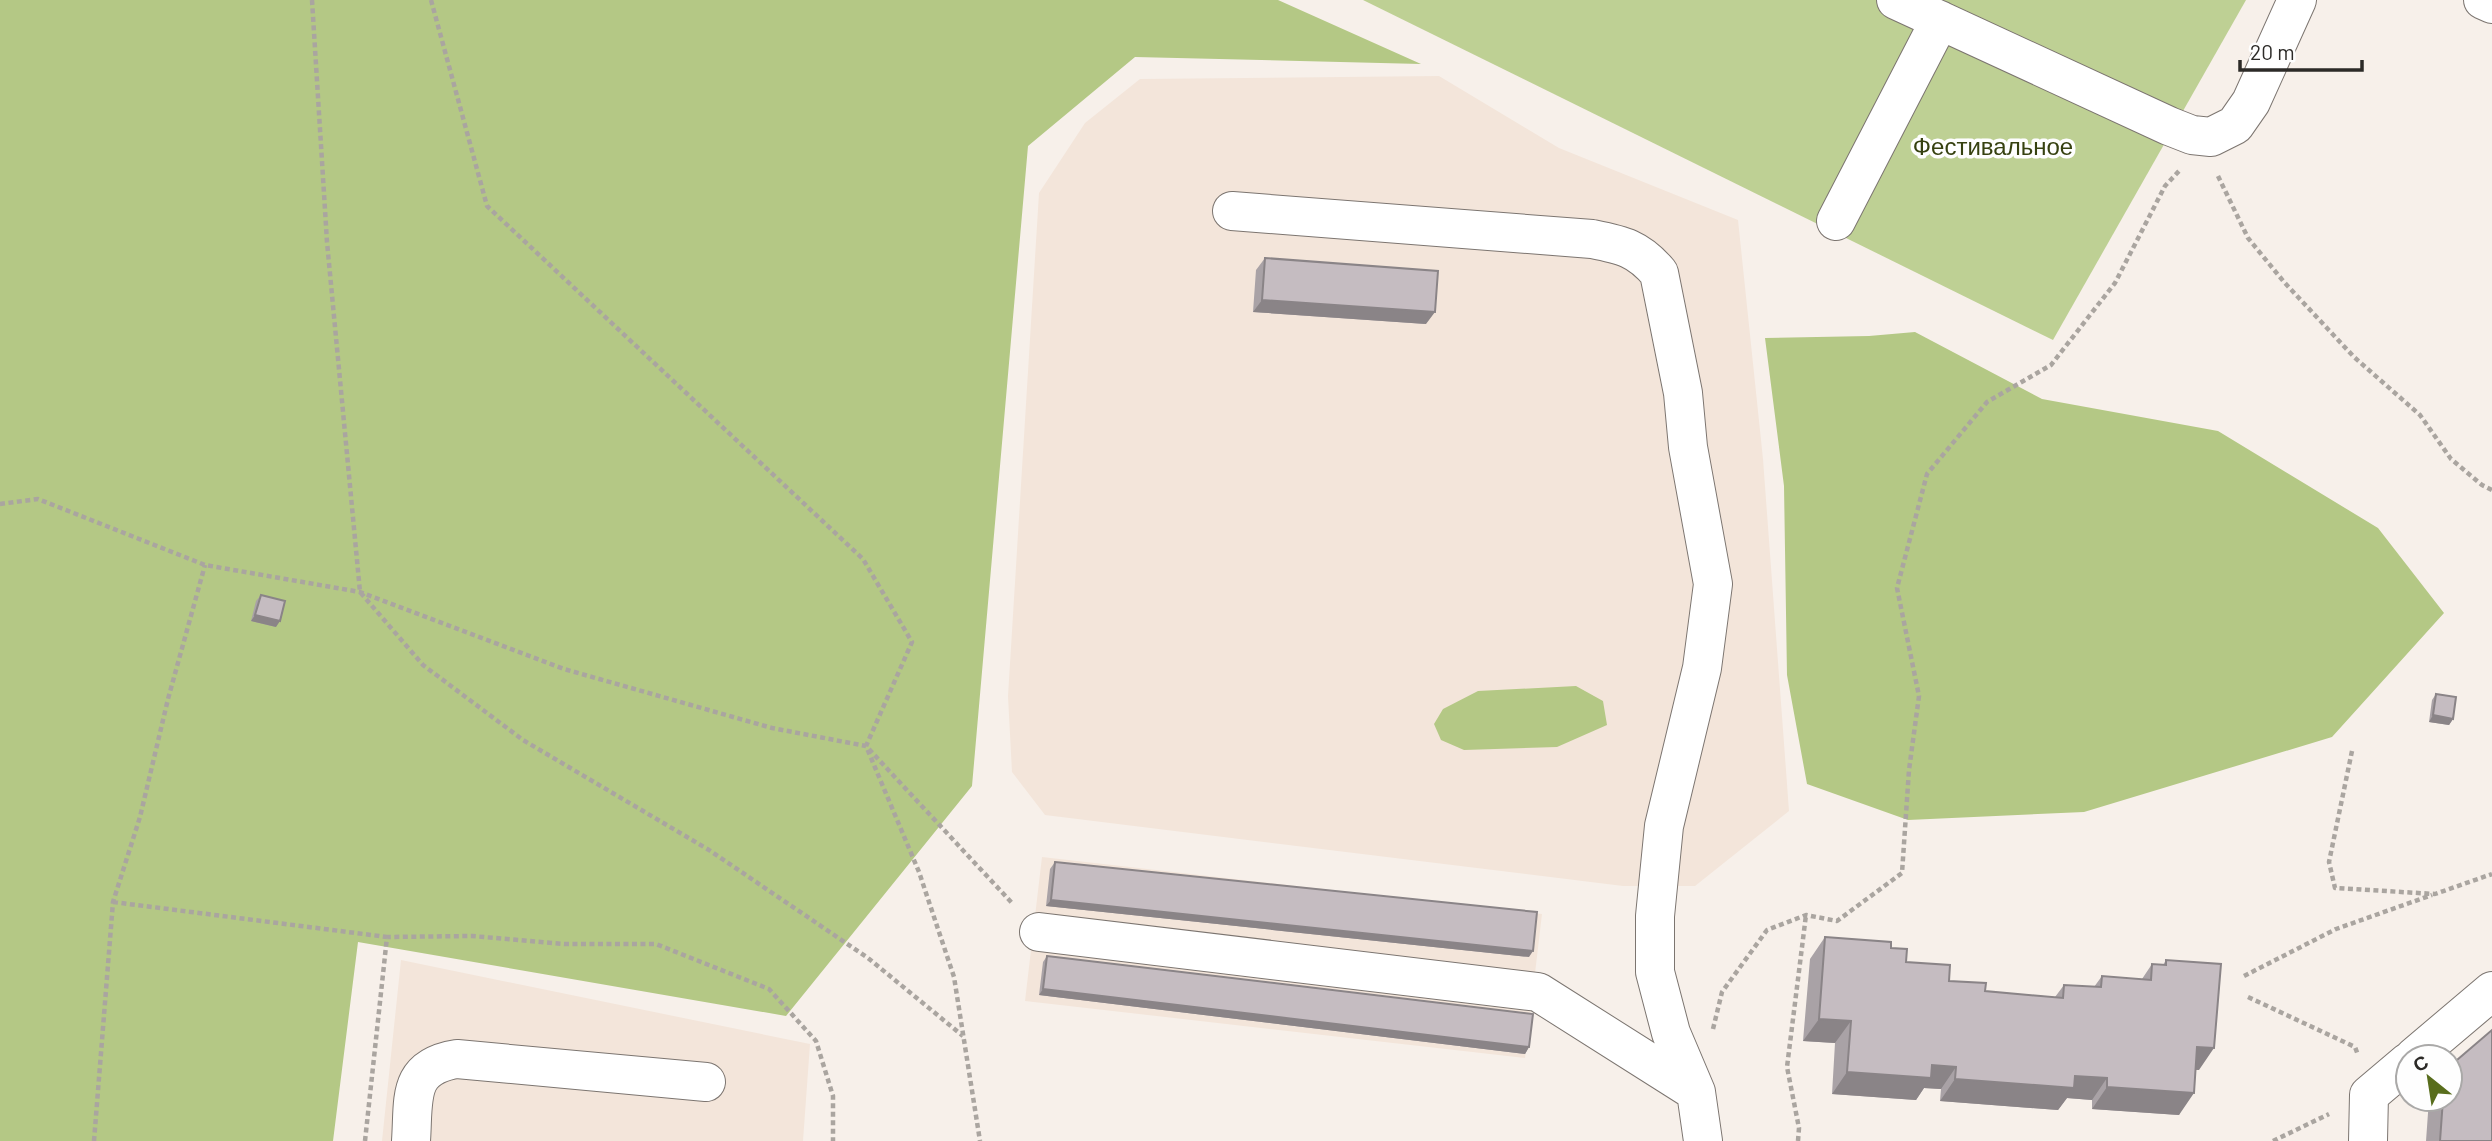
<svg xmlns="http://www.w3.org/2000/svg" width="2492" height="1141" viewBox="0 0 2492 1141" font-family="Barlow,sans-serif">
<rect width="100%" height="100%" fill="#f7f0ea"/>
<path fill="#f3e5da" d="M1439,76L1559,148L1738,220L1763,459L1789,811L1695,886H1623L1045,815L1012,772L1008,696L1039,193L1085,123L1140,79Z
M1042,857L1542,914L1525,1058L1025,1001Z
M401,960L810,1044L803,1141H382Z"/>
<path fill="#bed094" d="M1363,0H2246L2053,340Z"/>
<path fill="#b4c885" d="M0,0H1278L1421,64L1135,57L1028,146L972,786L786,1016L358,942L333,1141H0Z
M1915,332L2042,399L2218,431L2378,528L2444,613L2332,737L2084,812L1908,820L1807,784L1787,675L1784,486L1765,338L1869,336Z
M1576,686L1603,701L1607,725L1557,747L1464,750L1441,740L1434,724L1443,709L1478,691Z"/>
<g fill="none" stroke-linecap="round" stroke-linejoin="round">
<g stroke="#7c7570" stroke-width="40">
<path id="minor" d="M1896,0L2169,126L2192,135L2211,137L2235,125L2251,102L2297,0
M2483,0L2492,4
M1232,211L1592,239C1622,245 1638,248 1659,273L1683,393L1688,447L1713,584L1702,668L1664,826L1655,916V972L1671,1033L1696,1092L1703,1141
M1836,221L1940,20
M1039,932L1538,992L1696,1092
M2414,1057L2492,991
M411,1141C414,1099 406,1067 457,1059L706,1082
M2368,1141L2369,1095L2408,1062"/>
</g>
<path stroke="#aaa5a0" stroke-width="4.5" stroke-dasharray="5 3.5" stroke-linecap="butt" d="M312,0L327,242L360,592L423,665L523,740L709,850L868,958L963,1036
M431,0L487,206L863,559L912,642L866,746L919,872L954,977L980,1141
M2218,176L2248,238L2284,282L2354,357L2420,415L2451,459L2482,485L2492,490
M0,504L38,499L205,565L360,592L564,669L772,728L866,746L1012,903
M2352,751L2329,862L2335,888L2435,894L2492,874
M113,902L387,937
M2244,976L2336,929L2432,895
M2248,997L2355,1047L2358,1055
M1713,1029L1722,992L1767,930L1806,915L1837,921L1902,873L1909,770L1919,696L1897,588L1927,474L1987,402L2051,365L2115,283L2165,186L2179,171
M94,1141L113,902L140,817L168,699L205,565
M365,1141L387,937L472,936L564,944H656L769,989L816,1041L833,1096V1141
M1798,1141L1799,1128L1787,1067L1806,915
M2273,1141L2329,1114"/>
<use href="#minor" stroke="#fff" stroke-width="38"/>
</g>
<path fill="#a9a2a6" d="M1265,258L1426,324L1253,312L1256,270Z
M261,595L276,627L251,621L256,601Z
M2436,694L2453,719L2449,725L2429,722L2432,700Z
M1055,862L1529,957L1046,906L1050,869Z
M1825,937L1891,948L1906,962L1949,981L1985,991L2055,997L2064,985L2094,987L2102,976L2142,979L2152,964L2163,965L2166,960L2199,1070H2196L2179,1115L2092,1109V1100L2067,1098L2058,1110L1940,1101L1941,1089L1924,1088L1916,1100L1832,1094L1835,1043L1803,1041L1810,959Z
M1047,956L1529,1047L1525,1054L1039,995L1043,962Z
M2429,1099H2450L2492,1141H2426Z"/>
<path fill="#8a8487" d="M1262,300L1435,312L1426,324L1253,312Z
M255,615L280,621L276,627L251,621Z
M2433,715L2453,719L2449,725L2429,722Z
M1051,900L1533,951L1529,957L1046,906Z
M1043,989L1529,1047L1525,1054L1039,995Z
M1819,1019L1851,1021L1835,1043L1803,1041Z
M2197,1047L2214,1048L2199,1070L2182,1069Z
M1932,1065L1956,1067L1941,1089L1924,1088L1916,1100L1832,1094L1847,1072Z
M2075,1076L2107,1078L2092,1100L2067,1098L2058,1110L1940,1101L1955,1079Z
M2107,1087L2194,1093L2179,1115L2092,1109Z"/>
<path fill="#c5bcc1" stroke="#8a8487" stroke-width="2" d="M1265,258L1438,271L1435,312L1262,300Z
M261,595L285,601L280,621L255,615Z
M2436,694L2456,697L2453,719L2433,715Z
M1055,862L1537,912L1533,951L1051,900Z
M1825,937L1891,942V948L1907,949L1906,962L1950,965L1949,981L1986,983L1985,991L2063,998L2064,985L2101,987L2102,976L2151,980L2152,964L2166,965V960L2221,964L2214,1048L2197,1047L2194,1093L2107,1087V1078L2075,1076L2074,1088L1955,1079L1956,1067L1932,1065L1931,1078L1847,1072L1851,1021L1819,1019Z
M1047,956L1533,1014L1529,1047L1043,989Z
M2492,1030V1141H2440L2443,1099H2450V1066Z"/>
<g text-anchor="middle" stroke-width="7" stroke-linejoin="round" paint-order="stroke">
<g font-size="24" fill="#364110" stroke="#fefefe">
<text x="1993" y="155">Фестивальное</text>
</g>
</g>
<g transform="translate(2429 1078) rotate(330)"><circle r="33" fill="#fefefe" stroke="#aaa9a8" stroke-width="2"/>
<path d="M0-5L12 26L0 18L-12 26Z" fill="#586d1c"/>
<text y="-10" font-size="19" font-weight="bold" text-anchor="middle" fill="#2c2a27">С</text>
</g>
<path d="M2240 60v10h122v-10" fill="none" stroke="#2c2a27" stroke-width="3.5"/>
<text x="2250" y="60" font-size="21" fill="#2c2a27" stroke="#fefefe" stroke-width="5" paint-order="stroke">20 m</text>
</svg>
